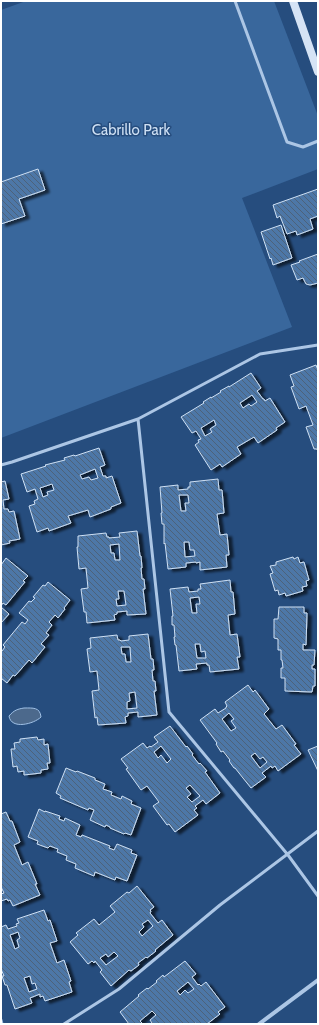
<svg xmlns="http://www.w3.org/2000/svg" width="319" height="1025" viewBox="0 0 319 1025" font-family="Cabin,sans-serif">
<defs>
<pattern id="building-back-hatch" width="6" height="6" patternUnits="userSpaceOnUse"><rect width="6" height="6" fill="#4e77a7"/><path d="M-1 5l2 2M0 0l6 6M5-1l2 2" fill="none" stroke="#4d627a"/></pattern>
<filter id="shadow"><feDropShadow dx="4.5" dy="2.5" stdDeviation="1" flood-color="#0009"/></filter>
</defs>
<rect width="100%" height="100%" fill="#264d7e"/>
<path fill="#39679c" d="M26,1H274L318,116V169L242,198L292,327L1,438V10Z"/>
<path fill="#4c698c" stroke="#a0c1e6" d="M24,708C33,708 40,707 41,717C34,724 11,730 9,716C14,710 18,709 24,708Z"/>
<path fill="url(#building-back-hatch)" stroke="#cee0f4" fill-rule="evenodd" filter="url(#shadow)" d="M38,169L45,190L19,199L25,216L1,224V182Z
M318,189V216L310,219L313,229L297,235L296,231L287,234L280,216L277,218L273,205Z
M281,225L292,258L273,265L271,258L270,259L261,232Z
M318,254V283L310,285L306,284L303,278L297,280L291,265L300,262L299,261Z
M316,365L318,370V452L317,449H314L306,427L313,425L306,406L299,409L291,387L294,386L290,375Z
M251,373L261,388L257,391L263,399H264L265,401L270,398L285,422L276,428L277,430L258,443L254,437L237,447L241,454L222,467L220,464L211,470L195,445L199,442L198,440L201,439L196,431L192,433L181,417L204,403L203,402L211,397V398L221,392L220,391L229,386V387ZM252,395L257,402L251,406L249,404L243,408L240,403ZM214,420L216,425L210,429L212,432L205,436L201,428Z
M99,448L105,465L100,467L103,476H106V478L112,476L121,503L111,507V509L90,517L88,510L68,516L71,523L49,531L48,528L37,532L29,506L35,504L34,501L38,499L35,489L27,492L21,474L46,466L45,465L65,460L64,458L74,455L75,456ZM95,469L98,478L91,480L89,477L82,479L80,475ZM52,484L54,490L47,492L48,495L43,497L40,488Z
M218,479L219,490H222L224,513L217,514L220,535L227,534L229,555H226L227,567L200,570V562L196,563V562L186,563V567L168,569L165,543L164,544V524H162L161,513H162L160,487L178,485V490L188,489V487H190V482ZM179,495H188L189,503H185L186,511H181ZM184,542H189L190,550H194L195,556L185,557Z
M5,481L9,499L3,500L4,509H8L9,512L14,511L20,539L9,541L10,543L1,545V482Z
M137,531L140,556H141L142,568H141L142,579H144L145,589H143L146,614L127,615V611L117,612V614L114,615L115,620L87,623L86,612H84L81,589L88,588L86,568L79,569L77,547H78V536L106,533L107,537H109V538L120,537L119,533ZM119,544L120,560H115L114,553H111L110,545ZM118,591H124L126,605L117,606L116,599H119Z
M293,557L294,559L298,557L300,563L304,562L309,580L306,581L307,586L302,587L303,591L286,596L285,593L279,595L278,590L275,591L270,574L273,573L270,566L276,565V562Z
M6,558L28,576L23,581L25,582L6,605L3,603L1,606V565Z
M230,580L231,592H233L235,614L228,615L230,635L237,634L240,657H237L239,669L210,672L209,665H207V663L196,664L197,669L179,671L176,645H175L174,637H175L174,625H172V616H173L170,589L188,587L189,592L198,591V589H201L200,584ZM199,597L200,604H196L197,613H192L190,598ZM195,644H200L201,652L205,651L206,658H197Z
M48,582L70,600L64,608L65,609L58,618L55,615L49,622L52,625L46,633L49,635L41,644L45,647L32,663L29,660L15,676L13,675L7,683L1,678V651H2L5,647L3,645L22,622L25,624L28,620L19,613L29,601L31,602L35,598L33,597L43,585L45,586Z
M1,607L9,614L1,623Z
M279,607H304V613H307L306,645L303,644V650H315L314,665H312V669H315V686H313L312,692L285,691V678H281V668H283L282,660H281V650H278V639L274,638V619H278Z
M148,634L151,659H153L154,670H152L153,681H155L156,691H154L157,715L138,717V712L128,713V716L125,717L126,723L98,725L97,717L95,718L92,691L99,690L97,671L90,672L87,649L91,648L90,638L117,635L118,640H120L121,641L129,640V636ZM121,647H130L131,662H126L125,654H122ZM135,692L137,708L127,709V702L130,701L129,693Z
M248,685L253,692L255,690L269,709L264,714L276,729L282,725L296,744L294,745L301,754L278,771L275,766L272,768L271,766L262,773L266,777L251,788L235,768H234L229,761L230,760L223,751L221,752L216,744L217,743L200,720L215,709L218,713L226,708V707L227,706L225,702ZM229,713L234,719L231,721L236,728L231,731L222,719ZM255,753L260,759L263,757L267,762L260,768L251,756Z
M170,726L186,747L187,746L193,754L192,755L199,764L200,763L207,771L205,772L220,793L206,804L203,800L195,806L197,808L194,810L198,815L175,832L169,824L167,825L153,806L159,802L147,786L141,790L126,769L128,768L121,759L143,743L147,748L150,746L151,747L158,742L154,737ZM161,746L171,759L167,763L161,755L158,758L154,752ZM190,785L200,796L192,802L187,797L191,794L186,788Z
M37,737L38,740L44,739V745L48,744L50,763H47L48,769L41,770V773L24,775V771L18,772L17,766L13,767L11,749H15L14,743L20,742V739Z
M318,746V771L308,750Z
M66,768L76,772L77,771L95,778V780L105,784L103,789L112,792L111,795L121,799L122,796L132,801L131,804L141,808L131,835L125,833L124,834L110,828V827L106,825L105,827L90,820L94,810L89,808L88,810L60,798L61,796L56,793Z
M39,809L45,812V811L60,816L59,819L64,821L65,818L80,825L76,835L81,837L82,835L110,846L109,848L114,850L117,844L132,850L131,853L137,855L127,881L116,877L115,880L95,872L94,876L75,868L76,864L66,860L67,856L57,852L58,849L50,846L48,848L37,844L38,841L28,837Z
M6,812L10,821H12L20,842L14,845L22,865L28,862L37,884H35L40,895L13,906L10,900L8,901L7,899L1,901V894L4,893L1,887V814Z
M137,886L154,907L150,910L151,911L150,913L158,923L162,920L173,935L155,950L156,951L147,958L146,957L138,963L139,965L131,971L129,970L111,986L100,972L102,970L95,961L94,963L92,961L88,964L70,942L78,935L76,933L94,919L99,925L115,912L110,906L127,892L129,893ZM148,920L153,926L142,936L139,932L144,927L142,924ZM114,952L118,956L106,965L100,958L106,954L108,957Z
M44,910L48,921L50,920L57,941L50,943L57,963L64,960L71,981L69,982L72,992L45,1001L43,996L40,997V994L30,998L32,1003L15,1009L7,985H5L2,976H4L1,969V927L6,925L8,929L17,926L16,924L19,923L17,919ZM18,932L20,938L17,940L19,947L15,949L10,935ZM30,976L32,984L35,983L37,989L29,992L24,978Z
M185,961L196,974L192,977L198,985L199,984L201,986L206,982L225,1007L218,1012L220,1014L207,1024H197L196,1023L194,1024H152V1023L150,1020L156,1015L152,1011L140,1021L143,1024H129L120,1012L139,996L138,995L147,988L148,989L157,982L156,981L163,975L164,977ZM188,982L194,989L188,993L185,990L180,995L177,991Z"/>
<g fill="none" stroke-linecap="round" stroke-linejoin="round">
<path stroke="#acc6e5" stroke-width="3" d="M235,1L287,142L303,147L318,141
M138,419L169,712L288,855L318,896
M1,465L12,462L138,419L260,354L318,345
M1,1020L2,1024
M64,1024L119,989L220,905L318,831"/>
<path stroke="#acc6e5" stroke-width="4" d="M259,1024L318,980"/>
<path stroke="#d5e3f5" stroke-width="8" d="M293,1L318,72"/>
</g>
<g text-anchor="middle" stroke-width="3" stroke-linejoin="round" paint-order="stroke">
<g font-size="15" fill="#cee0f4" stroke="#264d7e">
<text x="131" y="135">Cabrillo Park</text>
</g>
</g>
<rect width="319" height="1025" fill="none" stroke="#ffffff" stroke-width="4"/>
</svg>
